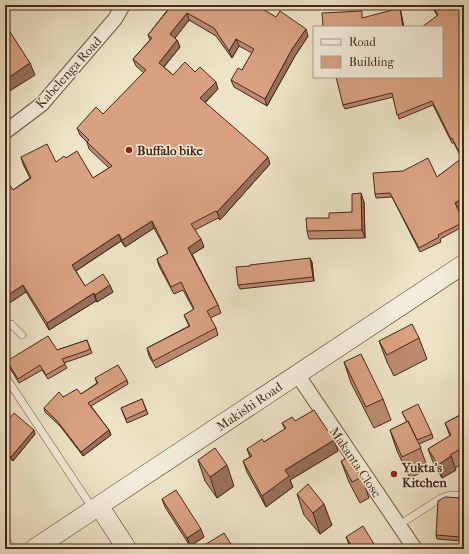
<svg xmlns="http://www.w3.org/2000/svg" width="469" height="554" viewBox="0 0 469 554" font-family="'IM FELL French Canon',serif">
<rect width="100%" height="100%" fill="#ede4c7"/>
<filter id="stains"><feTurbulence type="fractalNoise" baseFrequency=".005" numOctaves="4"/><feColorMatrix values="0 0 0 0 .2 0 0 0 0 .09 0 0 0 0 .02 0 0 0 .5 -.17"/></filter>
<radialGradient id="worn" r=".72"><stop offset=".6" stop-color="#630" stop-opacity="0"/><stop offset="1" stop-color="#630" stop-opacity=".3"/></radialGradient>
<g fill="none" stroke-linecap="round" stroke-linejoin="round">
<g stroke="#725746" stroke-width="8">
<path id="service" d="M5,328L11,324L22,335
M5,376L93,509
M399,525L441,498L450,495L464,496
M5,539L12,549"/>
</g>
<g stroke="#725746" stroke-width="16">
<path id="minor" d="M5,132L42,104L115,19L123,5
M297,374L415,549"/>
</g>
<g stroke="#49281b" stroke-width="20">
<path id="secondary" d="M99,506L127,549
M34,549L94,509L464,264"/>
</g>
<use href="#service" stroke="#f3eddb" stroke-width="7"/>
<use href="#minor" stroke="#f3eddb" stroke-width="14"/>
<use href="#secondary" stroke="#f3eddb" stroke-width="19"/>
</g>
<path fill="#bb8a6f" stroke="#49281b" d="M163,5H252L308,36L295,56L267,106L234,87L231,80L242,70L252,53L239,46L232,58L216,36L189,20L175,38L177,40L180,47L164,67L173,75L195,72L218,89L205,103L270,164L220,220L218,218L195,230L204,247L192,254L218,305L221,313L210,318L216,328L218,335L156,368L149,356L147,348L189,326L184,315L194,310L183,290L174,294L159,266L157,259L168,254L154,228L125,247L121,241L76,271L85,286L113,292L97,302L96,301L49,330L26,292L5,306V178L13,190L30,178L23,164L21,157L56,162L66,158L93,178L109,168L89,149L87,142L80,135L77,128L103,114L144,73L136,66L133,59L150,40L148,35L169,8Z
M431,5H464V202L457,207L464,221V226L440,239L441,242L420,252L392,197L376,198L375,194L437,177L462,159L454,143H452L433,105L399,119L393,97L345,109L343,105L442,77L437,15Z
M364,202L365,238L309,239L307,231L329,218L352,212Z
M312,262L314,281L240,289L238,285Z
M419,338L427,359L394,376L387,362L379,341Z
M87,340L92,353L87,355L64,363L67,368L48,379L42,370L19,383L8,365L7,361L57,350Z
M344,362L383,399L391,420L374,428L351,383Z
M95,378L127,380L128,384L91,406L109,430L111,435L83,456L60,426L45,412L44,408L63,397L81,394L97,383Z
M142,399L148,414L127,423L121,408Z
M402,412L432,434L433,438L419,444L428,469L410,478L397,451L390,430L407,422Z
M464,413V463L455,468L456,470L442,478L433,462L428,449L450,436L445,423Z
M295,421L338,451L290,480L293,487L266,507L247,472L243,461L250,457L247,449L264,442L285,429L282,423Z
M5,424L35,434L13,461L5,455Z
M198,460L234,486L217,498L205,481Z
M341,461L362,477L369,498L360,503L349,482Z
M297,494L332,525L320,534L304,515Z
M162,499L204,537L190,546L165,507Z
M464,503L462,541L437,539L436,535Z
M346,537L377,549H351Z"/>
<path fill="#98715a" stroke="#49281b" d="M400,8L401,12L404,27H403Z
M187,13L189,20L172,42L170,34Z
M306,29L308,36L295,56L267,106L265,99L292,49Z
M236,39L239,46L232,58L229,51Z
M177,40L180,47L161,70L159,63Z
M30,63L35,75L5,94V80Z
M216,82L218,89L202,105L200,98Z
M268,157L270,164L220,220L217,212Z
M361,193L364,202L365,238L362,230Z
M464,197V202L457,208L455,203Z
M152,221L154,228L125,247L122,240Z
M119,234L121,241L74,272L72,265Z
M201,239L204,247L191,255L188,248Z
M310,258L312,262L314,281L313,277Z
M23,285L26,292L5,306V297Z
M110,285L113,292L97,302L95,295Z
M94,293L96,301L49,330L47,323Z
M34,430L35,434L13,461L11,457Z
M109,430L111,435L83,456L81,452Z
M334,440L338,451L290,480L293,487L266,507L262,496L285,470Z
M451,456L456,470L442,478L438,465Z
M227,465L234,486L217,498L210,477Z
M463,498L464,503L462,541L460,537Z
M324,504L332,525L320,534L313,513Z
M201,529L204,537L190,546L187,538Z"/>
<path fill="#d9a181" stroke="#49281b" d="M172,5H256L276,17L280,11L306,29L292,49L265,99L231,80L238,68L242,70L254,49L236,39L229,51L214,28L187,13L170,34L177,40L159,63L173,75L185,62L195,72L200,67L216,82L200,98L268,157L217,212L216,211L191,224L201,239L188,248L218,305L207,311L216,328L153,361L147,348L190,326L184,315L194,309L181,282L171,287L157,259L168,253L152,221L122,240L119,234L72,265L85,286L103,274L110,285L95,295L94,293L47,323L23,285L5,297V178L13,190L31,178L21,157L47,144L56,162L64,156L66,158L77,151L93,178L112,166L87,142L89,140L77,128L96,107L103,114L146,70L133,59L152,38L148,35Z
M432,5H464V197L455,203L464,222L438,235L439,237L419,248L390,193L375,194L373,173L403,171L428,158L437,177L462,158L452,138L451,139L432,101L397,115L392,93L343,105L336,77H442V27H422L438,15Z
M400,8L403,27H323L322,13L362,11V18Z
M5,24L30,63L5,80Z
M361,193L362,230L307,231L306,218H329V213L352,212V194Z
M310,258L313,277L238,285L236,267L250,266V265Z
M412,324L419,338L387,355L379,341Z
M48,336L57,350L87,340L90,349L86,351L62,359L65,364L46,375L40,365L18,379L7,361Z
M361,354L383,399L366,407L344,362Z
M118,365L127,380L88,403L109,430L81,452L58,422L44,408L59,392L63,397L77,389L81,394L98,383L95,378Z
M142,399L146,410L126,419L121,408Z
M418,404L432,434L417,440L408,421L407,422L402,412Z
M314,410L334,440L285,470L289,476L262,496L243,461L252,456L247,449L262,439L264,442L286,428L282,423L292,417L295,421Z
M14,413L34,430L11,457L5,452V424Z
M464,413V447L450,455L451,456L438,465L428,449L451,435L445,423Z
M408,421L421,448L402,457L390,430Z
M215,448L227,465L210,477L198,460Z
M349,457L362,477L352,482L341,461Z
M308,484L324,504L313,513L297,494Z
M176,490L201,529L187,538L162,499Z
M445,497L463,498L460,537L436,535L438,501Z
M363,526L377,549H354L346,537Z
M224,533L234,549H198Z"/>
<g fill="#8f2418" stroke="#f3eddb" stroke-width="1.5">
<circle cx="129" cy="150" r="4"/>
<circle cx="394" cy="474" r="4"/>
</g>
<g text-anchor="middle" stroke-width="3" stroke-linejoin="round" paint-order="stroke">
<g font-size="13" fill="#49281b" stroke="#f3eddb">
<text transform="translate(68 72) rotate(-48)" y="5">Kabelenga Road</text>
<text transform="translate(249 406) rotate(-34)" y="5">Makishi Road</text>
<text transform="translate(356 462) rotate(56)" y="5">Makanta Close</text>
</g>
<g font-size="13" font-weight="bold" fill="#49281b" stroke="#f3eddb" text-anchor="start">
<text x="137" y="155">Buffalo bike</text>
<text x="402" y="472">Yukta's<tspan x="402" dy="15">Kitchen</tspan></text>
</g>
</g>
<rect width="469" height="554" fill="none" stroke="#ede4c7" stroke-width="20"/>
<rect x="6" y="6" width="457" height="542" fill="none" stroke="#49281b" stroke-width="2"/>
<rect x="10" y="10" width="449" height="534" fill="none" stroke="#49281b"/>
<rect x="313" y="26" width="130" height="52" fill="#f3eddb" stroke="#af9e8e"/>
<rect x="321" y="39" width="20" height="6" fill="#f3eddb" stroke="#af9e8e"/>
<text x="349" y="46" font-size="12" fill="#49281b">Road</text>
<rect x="321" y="56" width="20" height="12" fill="#d9a181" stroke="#af9e8e"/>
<text x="349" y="66" font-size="12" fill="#49281b">Building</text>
<rect width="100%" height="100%" filter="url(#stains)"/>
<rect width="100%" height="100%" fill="url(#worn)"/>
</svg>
